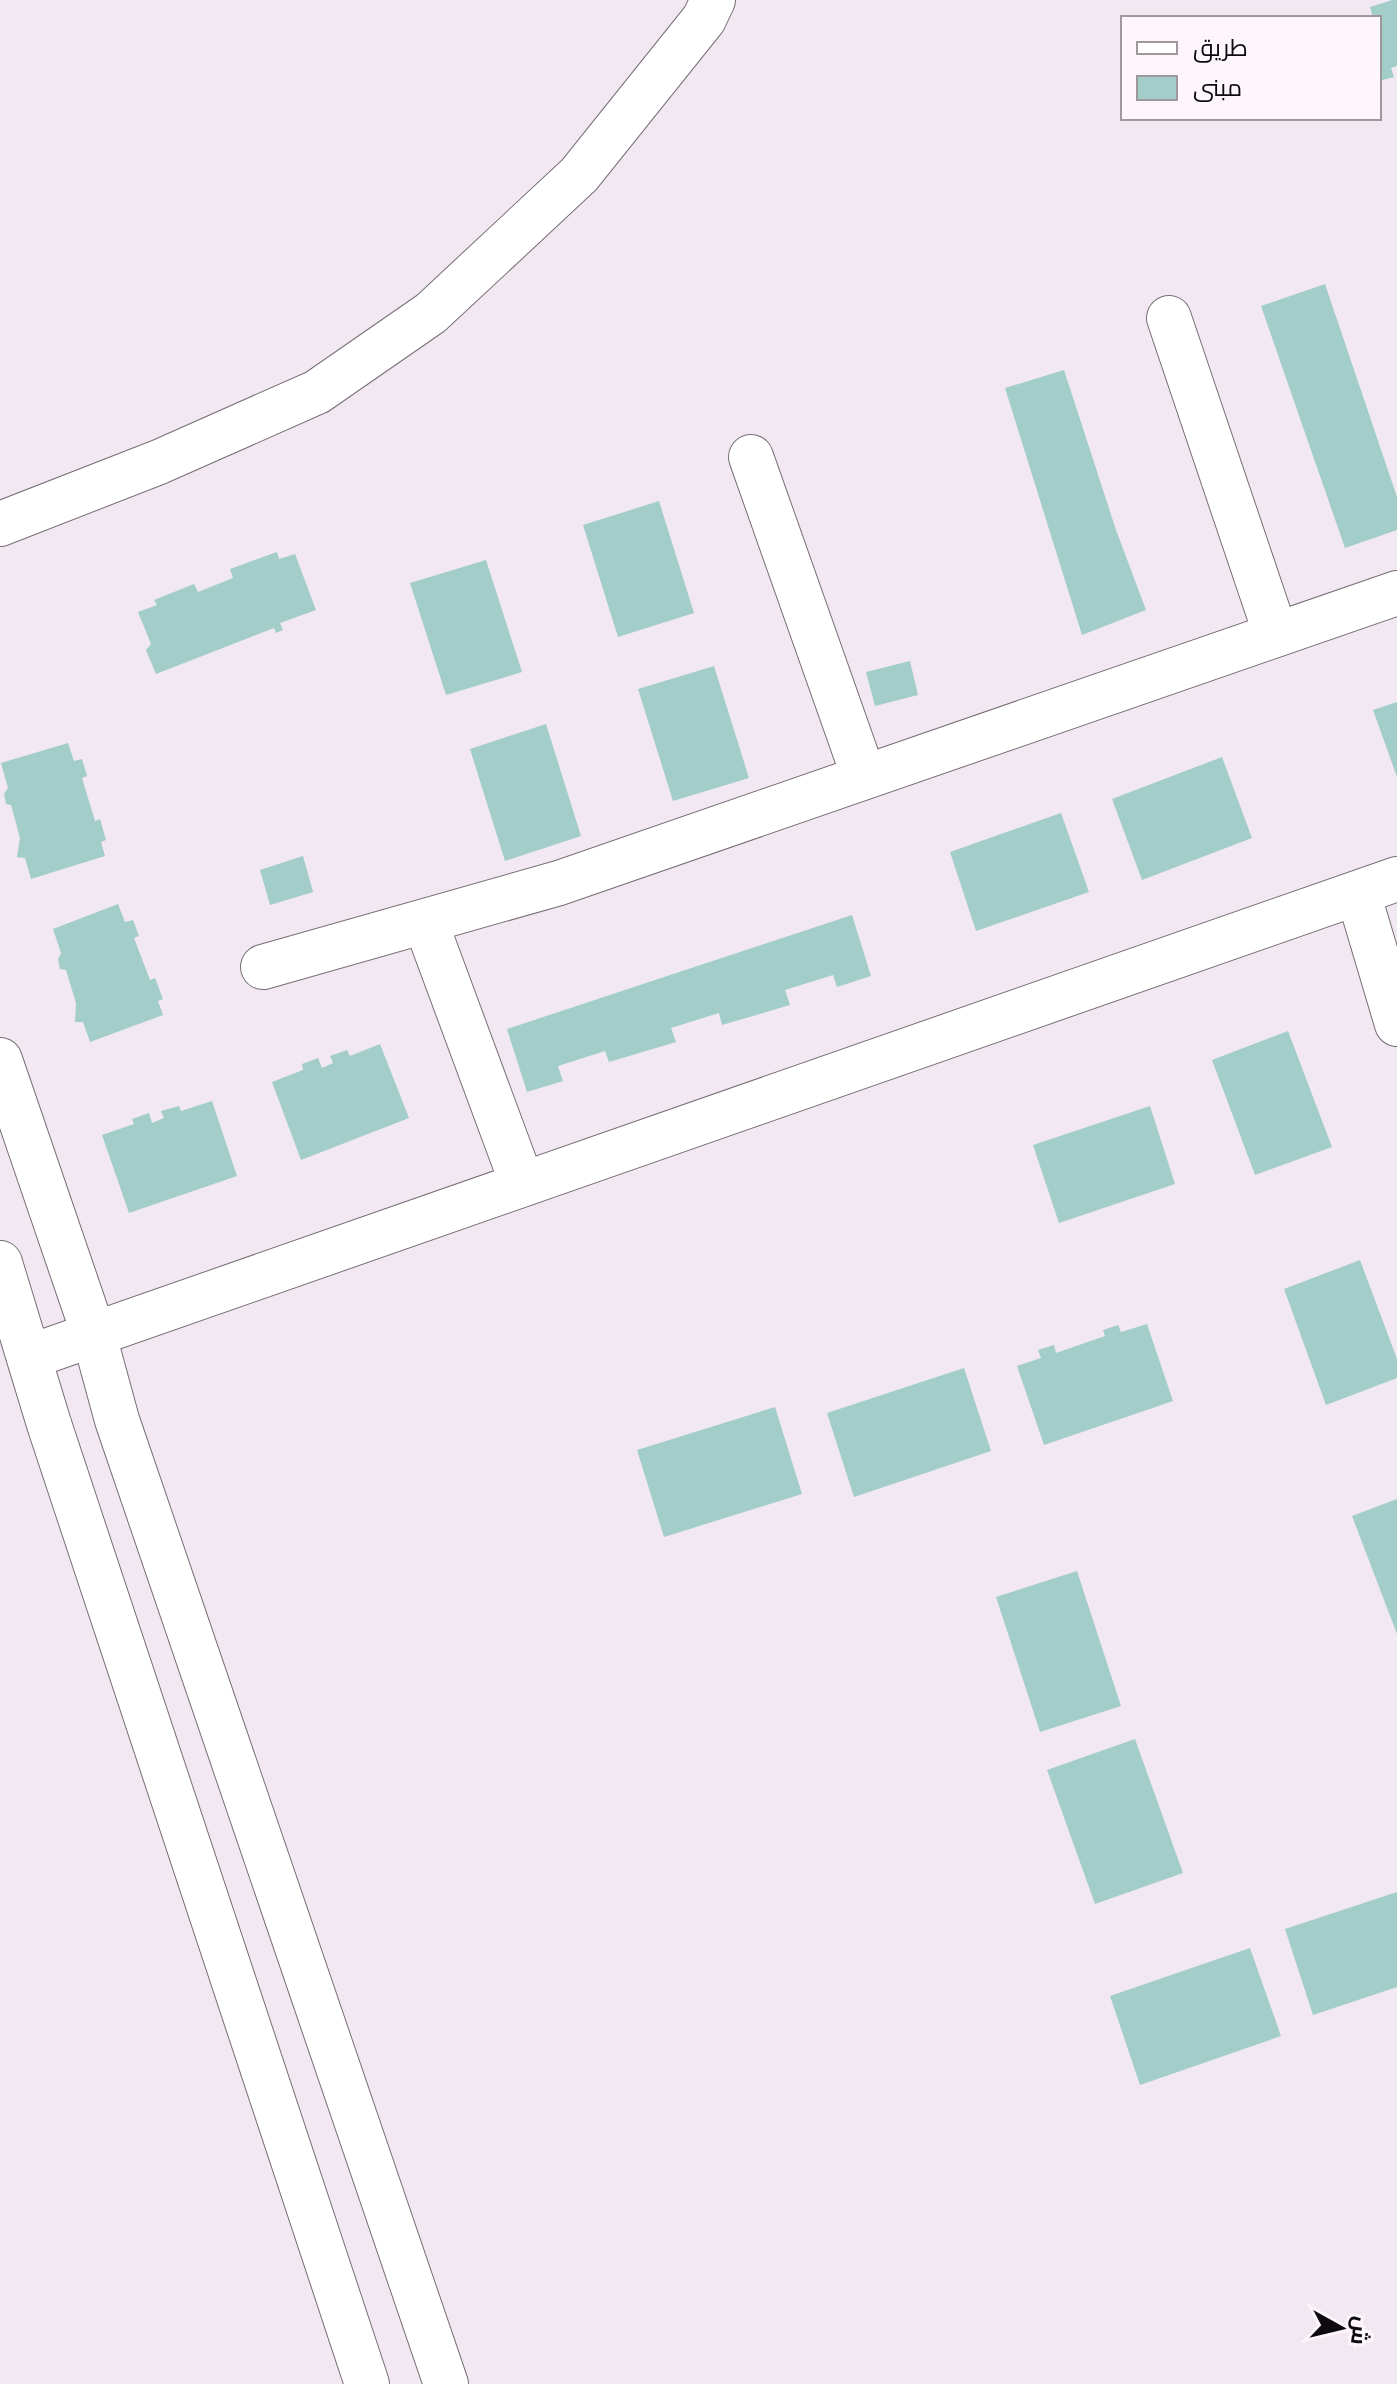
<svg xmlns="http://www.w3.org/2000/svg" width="1397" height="2384" viewBox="0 0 1397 2384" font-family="Jost,Cairo,sans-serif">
<rect width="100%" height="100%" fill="#f2e8f1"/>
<path fill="#a2cdc8" d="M1392,0H1397V66L1391,68L1394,77L1379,81V18H1373L1370,7Z
M1325,284L1397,497V530L1345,548L1261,306Z
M1064,370L1116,530L1146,610L1082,635L1005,388Z
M659,501L694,613L618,637L583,525Z
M277,552L279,559L295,554L316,610L280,623L283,630L276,633L274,628L156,674L146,650L151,644L138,612L157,605L154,600L194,584L198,592L233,578L230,569Z
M486,560L522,672L446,695L410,583Z
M910,661L918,695L875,706L866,672Z
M714,666L749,778L673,801L638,689Z
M1397,702V777L1373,710Z
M546,724L581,836L505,861L470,749Z
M68,743L74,761L82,759L87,776L82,778L95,821L100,819L106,840L101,842L105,856L31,879L25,858L17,857L20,838L11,805L6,804L4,794L8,788L1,763Z
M1222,757L1252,838L1142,880L1112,799Z
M1061,813L1089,892L976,931L950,852Z
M303,856L313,892L270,905L260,870Z
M118,904L125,922L133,920L139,936L134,938L150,980L155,978L163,999L158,1001L163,1015L90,1042L83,1022H75L76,1003L66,970L60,969L58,959L61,953L53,929Z
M852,915L871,976L837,987L833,975L785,990L790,1005L722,1025L719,1013L671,1028L676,1042L609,1062L605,1051L558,1066L563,1081L527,1092L507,1029Z
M1288,1031L1332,1147L1255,1175L1212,1060Z
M380,1044L409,1118L301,1160L272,1082L303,1070L302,1064L318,1058L322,1068L333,1063L330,1056L347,1050L350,1056Z
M212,1101L237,1176L129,1213L102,1135L134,1124L132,1119L149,1113L152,1123L164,1118L161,1111L179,1106L181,1111Z
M1150,1106L1175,1184L1059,1223L1033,1145Z
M1360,1260L1397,1359V1378L1326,1405L1284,1289Z
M1147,1324L1173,1401L1044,1445L1017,1366L1041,1358L1038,1350L1054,1345L1056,1353L1105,1336L1103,1330L1118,1325L1121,1332Z
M964,1368L991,1451L854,1497L827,1413Z
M775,1407L802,1494L664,1537L637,1450Z
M1397,1499V1634L1352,1516Z
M1077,1571L1121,1706L1040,1732L996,1597Z
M1135,1739L1183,1873L1095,1904L1047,1770Z
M1397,1892V1987L1313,2015L1285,1929Z
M1250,1948L1281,2036L1140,2085L1110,1996Z"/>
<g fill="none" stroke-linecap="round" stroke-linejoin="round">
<g stroke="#776e76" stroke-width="46">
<path id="minor" d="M1169,318L1276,635
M751,457L864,777
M0,524L159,462L317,392L431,313L579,175L704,19L713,0
M1358,893L1397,1024
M425,921L522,1183
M263,967L559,883L1397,593
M0,1060L93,1332L117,1420L446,2384
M0,1263L49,1424L367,2384
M29,1357L1397,879"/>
</g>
<use href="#minor" stroke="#fff" stroke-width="44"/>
</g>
<rect x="1121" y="16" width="260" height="104" fill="#fef6fd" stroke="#9e989d" stroke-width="2"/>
<rect x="1137" y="42" width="40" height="12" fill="#ffffff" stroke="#9e989d" stroke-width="2"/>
<text x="1193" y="56" font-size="24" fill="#0e0b0e">طريق</text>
<rect x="1137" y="76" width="40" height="24" fill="#a2cdc8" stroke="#9e989d" stroke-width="2"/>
<text x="1193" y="96" font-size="24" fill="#0e0b0e">مبنى</text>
<g transform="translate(1341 2328) rotate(98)" stroke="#fef6fd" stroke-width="6" paint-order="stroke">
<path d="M0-6L14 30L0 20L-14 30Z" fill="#0e0b0e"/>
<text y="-12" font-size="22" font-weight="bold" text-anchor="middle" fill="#0e0b0e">ش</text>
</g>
</svg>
